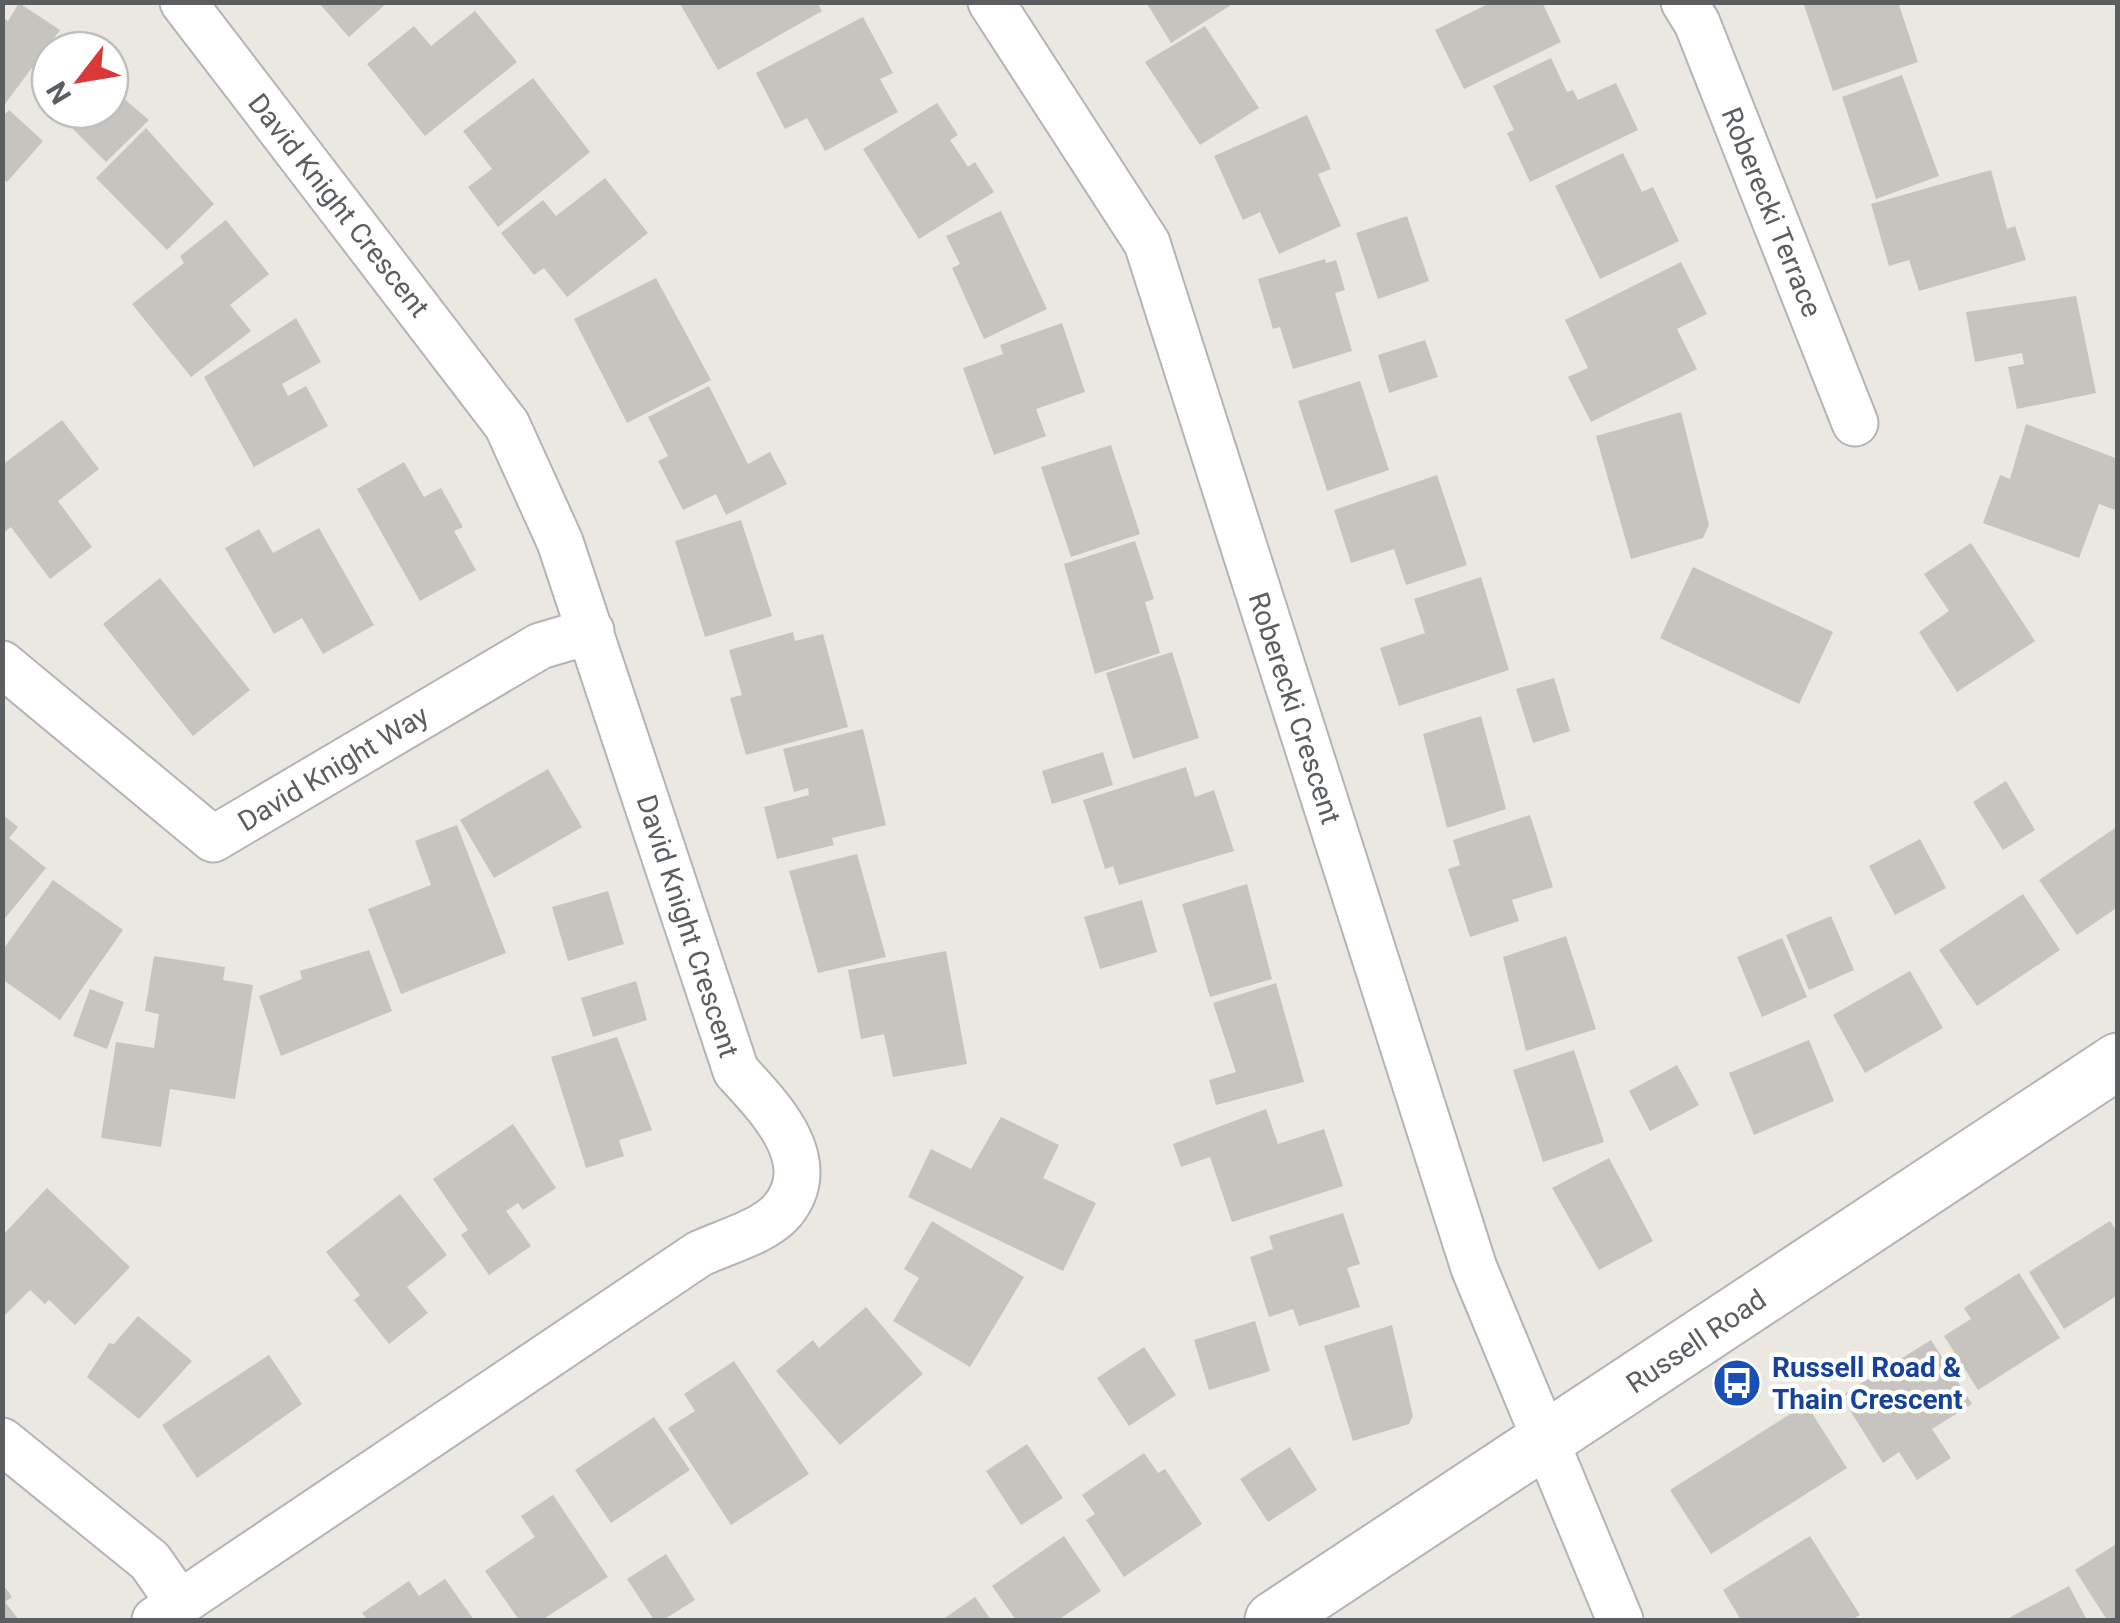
<svg xmlns="http://www.w3.org/2000/svg" width="2120" height="1623" viewBox="0 0 2120 1623" font-family="Roboto,sans-serif">
<rect width="100%" height="100%" fill="#ebe8e1"/>
<path fill="#c7c3be" d="M318,2H388L349,37Z
M679,2H817L822,11L718,70Z
M1146,2H1236L1171,43Z
M1492,2H1542L1561,42L1464,89L1435,30Z
M1803,2H1898L1918,62L1833,91Z
M19,3L60,30L2,108V17L8,21Z
M475,11L517,62L425,136L367,64L414,26L431,46Z
M863,17L893,73L880,79L898,112L825,151L807,118L785,129L756,73Z
M1205,26L1259,108L1200,145L1145,62Z
M1551,58L1567,92L1573,90L1578,100L1616,83L1638,130L1530,182L1507,133L1514,130L1493,86Z
M1902,75L1939,176L1876,199L1842,97Z
M533,78L590,152L498,227L468,187L492,169L463,131Z
M110,87L149,120L106,162L54,110H110Z
M937,103L958,135L950,140L968,167L975,162L994,192L919,239L863,149Z
M9,110L43,141L7,182L2,178V117Z
M1307,115L1331,169L1318,174L1341,226L1279,254L1260,212L1243,220L1214,156Z
M146,128L214,204L167,250L96,178Z
M1623,153L1642,192L1653,187L1679,241L1600,279L1555,186Z
M1991,170L2007,229L2015,226L2026,260L1919,291L1909,260L1889,266L1871,204Z
M605,178L648,233L567,297L544,268L534,275L501,233L543,200L556,216Z
M1001,211L1047,309L984,339L952,268L960,264L946,236Z
M1407,216L1429,281L1378,299L1356,233Z
M226,220L269,274L230,305L251,331L191,377L132,304L184,263L180,256Z
M1325,259L1326,263L1336,260L1345,290L1335,293L1352,351L1293,369L1280,327L1273,329L1258,279Z
M1681,262L1707,314L1677,329L1697,369L1591,422L1568,377L1588,368L1565,320Z
M656,278L711,380L627,423L574,319Z
M2076,296L2096,393L2017,409L2008,367L2024,364L2022,353L1975,362L1966,312Z
M296,318L321,362L282,384L288,396L306,386L328,426L254,467L204,377Z
M1062,323L1085,392L1036,409L1046,436L994,455L963,368L1003,354L1000,345Z
M1425,340L1438,377L1389,393L1378,355Z
M1360,381L1389,470L1327,491L1298,401Z
M709,386L748,464L770,452L787,484L726,515L716,494L683,510L658,461L668,456L648,417Z
M1681,412L1709,525L1703,538L1631,559L1596,436Z
M62,420L99,469L58,501L92,547L50,579L11,527L2,534V465Z
M2026,424L2118,459V511L2099,504L2079,558L1983,523L2000,475L2010,479Z
M1111,445L1140,534L1071,557L1041,467Z
M404,462L424,497L441,488L463,527L454,531L476,570L420,601L357,489Z
M1437,475L1467,565L1406,585L1394,549L1351,563L1334,510Z
M741,520L772,616L705,637L675,541Z
M319,528L374,625L323,654L302,618L274,634L225,548L259,529L273,553Z
M1135,541L1154,599L1145,602L1160,653L1095,674L1064,564Z
M1971,543L2035,641L1957,692L1919,632L1949,611L1924,574Z
M1693,567L1833,632L1799,704L1660,638Z
M1481,577L1509,670L1399,706L1380,648L1425,633L1414,599Z
M160,578L250,690L193,736L103,624Z
M793,632L795,641L823,634L848,727L746,755L730,698L742,695L729,650Z
M1172,652L1199,738L1133,759L1106,673Z
M1554,678L1570,731L1533,743L1516,689Z
M1481,716L1506,809L1447,828L1423,734Z
M863,729L886,825L832,838L834,845L777,859L764,807L809,795L808,788L794,792L783,749Z
M1103,752L1113,785L1052,804L1042,771Z
M1186,767L1195,797L1214,790L1234,851L1119,885L1113,866L1105,869L1083,800Z
M548,769L582,827L494,878L460,820Z
M2006,781L2035,830L2003,850L1973,802Z
M2,814L18,827L9,838L46,868L2,922Z
M1530,815L1553,887L1512,900L1519,921L1470,937L1448,869L1460,865L1453,840Z
M457,825L506,953L401,994L368,909L431,885L415,841Z
M2115,828L2118,907L2077,935L2039,880Z
M1920,839L1946,888L1895,915L1869,866Z
M857,854L886,957L818,973L789,871Z
M53,880L123,930L60,1020L2,979V951Z
M1247,884L1272,979L1210,997L1182,904Z
M608,891L624,944L568,961L552,907Z
M2023,894L2060,950L1977,1006L1939,950Z
M1142,900L1157,952L1100,969L1084,917Z
M1831,916L1854,970L1809,990L1786,935Z
M1566,936L1596,1029L1526,1051L1503,957Z
M1782,938L1807,997L1762,1017L1737,957Z
M369,950L392,1011L281,1056L259,996L302,979L300,971Z
M946,951L967,1064L893,1077L884,1034L861,1039L848,970Z
M154,956L225,967L223,980L253,985L235,1099L170,1089L161,1147L101,1138L116,1042L154,1048L159,1014L145,1011Z
M1910,971L1943,1028L1865,1073L1833,1015Z
M636,981L647,1020L593,1037L581,998Z
M1276,983L1304,1082L1216,1105L1209,1080L1236,1072L1213,1003Z
M90,989L124,1002L107,1049L73,1036Z
M617,1037L652,1130L619,1140L624,1156L586,1168L551,1057Z
M1809,1040L1834,1101L1754,1135L1729,1073Z
M1574,1050L1604,1142L1543,1162L1513,1070Z
M1677,1065L1699,1105L1650,1131L1629,1091Z
M1266,1109L1278,1144L1324,1129L1343,1186L1232,1222L1210,1157L1181,1167L1173,1144Z
M1001,1117L1059,1145L1043,1178L1096,1203L1063,1271L908,1197L931,1149L971,1169Z
M513,1124L556,1188L523,1210L518,1203L506,1211L531,1246L489,1275L461,1235L468,1230L433,1179Z
M1609,1158L1653,1241L1599,1270L1552,1188Z
M47,1188L130,1267L75,1325L49,1300L45,1304L30,1290L2,1318V1236Z
M400,1194L447,1255L407,1287L428,1313L389,1344L354,1300L360,1295L326,1252Z
M1343,1213L1360,1264L1347,1268L1360,1307L1299,1326L1293,1309L1269,1317L1250,1257L1273,1249L1269,1236Z
M932,1221L1024,1277L970,1367L893,1321L919,1278L904,1269Z
M2110,1221L2118,1233V1295L2064,1329L2029,1272Z
M2019,1273L2060,1338L1978,1390L1944,1336L1971,1319L1964,1308Z
M866,1307L923,1374L840,1445L776,1371L813,1340L819,1348Z
M138,1316L192,1361L139,1419L87,1377L109,1343L114,1344Z
M1255,1321L1270,1371L1209,1390L1194,1340Z
M1392,1325L1413,1416L1409,1424L1353,1441L1324,1346Z
M1931,1340L1972,1404L1932,1429L1951,1458L1917,1480L1899,1452L1883,1463L1841,1396Z
M1144,1347L1176,1395L1129,1426L1097,1378Z
M269,1355L302,1404L197,1478L162,1425Z
M734,1361L809,1474L731,1525L668,1428L695,1411L684,1394Z
M1806,1404L1847,1468L1711,1554L1670,1490Z
M654,1417L690,1470L611,1523L575,1470Z
M1027,1444L1063,1498L1021,1525L986,1471Z
M1290,1447L1317,1490L1268,1522L1240,1479Z
M1144,1453L1158,1473L1165,1469L1202,1524L1124,1577L1086,1520L1095,1514L1082,1495Z
M553,1495L608,1577L542,1620H519L485,1571L535,1537L521,1516Z
M1064,1536L1101,1591L1058,1620H1016L992,1586Z
M1810,1536L1860,1615L1851,1620H1741L1723,1590Z
M2118,1543V1620H2107L2075,1570Z
M666,1554L695,1600L663,1620H654L627,1579Z
M445,1579L474,1620H367L362,1613L409,1581L419,1596Z
M2,1583L12,1597L5,1602L19,1620H2Z
M2069,1586L2087,1620H2005Z
M975,1597L991,1620H942Z"/>
<g fill="none" stroke-linecap="round" stroke-linejoin="round">
<g stroke="#b2b4b8" stroke-width="49">
<path id="minor" d="M991,2L1147,243L1474,1268L1620,1620
M1684,2L1697,23L1855,423
M2,664L213,839L540,646L591,631
M2,1441L150,1561L180,1604
M155,1620L699,1254C724,1242 764,1232 782,1211C824,1161 768,1106 736,1071L560,542L507,425L183,2"/>
</g>
<g stroke="#b2b4b8" stroke-width="59">
<path id="tertiary" d="M1273,1620L2118,1061"/>
</g>
<use href="#minor" stroke="#fff" stroke-width="45"/>
<use href="#tertiary" stroke="#fff" stroke-width="55"/>
</g>
<defs>
<g id="bus-disc" transform="scale(2.5)"><circle r="9.5" fill="#1a4fb4" stroke="#fff"/><path d="M-5-6H5V4H4V6H2V4H-2V6H-4V4H-5ZM-3.5-4V0h7V-4ZM-3.5 1.2v1.5H-2V1.2ZM2 1.2v1.5H3.5V1.2Z" fill="#fff"/></g>
</defs>
<g fill-rule="evenodd">
<use href="#bus-disc" x="1737" y="1383"/>
</g>
<g text-anchor="middle" stroke-width="9" stroke-linejoin="round" paint-order="stroke">
<g font-size="28" fill="#5a5e61" stroke="#fff">
<text transform="translate(339 205) rotate(52)" y="10">David Knight Crescent</text>
<text transform="translate(1772 212) rotate(68)" y="10">Roberecki Terrace</text>
<text transform="translate(1295 708) rotate(72)" y="10">Roberecki Crescent</text>
<text transform="translate(333 768) rotate(-31)" y="10">David Knight Way</text>
<text transform="translate(688 926) rotate(72)" y="10">David Knight Crescent</text>
<text transform="translate(1696 1341) rotate(-34)" y="10">Russell Road</text>
</g>
<g font-size="28" font-weight="bold" fill="#164399" stroke="#fff" text-anchor="start">
<text x="1772" y="1377">Russell Road &amp;<tspan x="1772" dy="32">Thain Crescent</tspan></text>
</g>
</g>
<rect width="2120" height="1623" fill="none" stroke="#5a5e61" stroke-width="10"/>
<g transform="translate(80 80) rotate(239)"><circle r="48" fill="#ffffff" stroke="#bdbfc0" stroke-width="2.5"/>
<path d="M0-8L18 38L0 25L-18 38Z" fill="#da393a"/>
<text y="-15" font-size="28" font-weight="bold" text-anchor="middle" fill="#5a5e61">N</text>
</g>
</svg>
